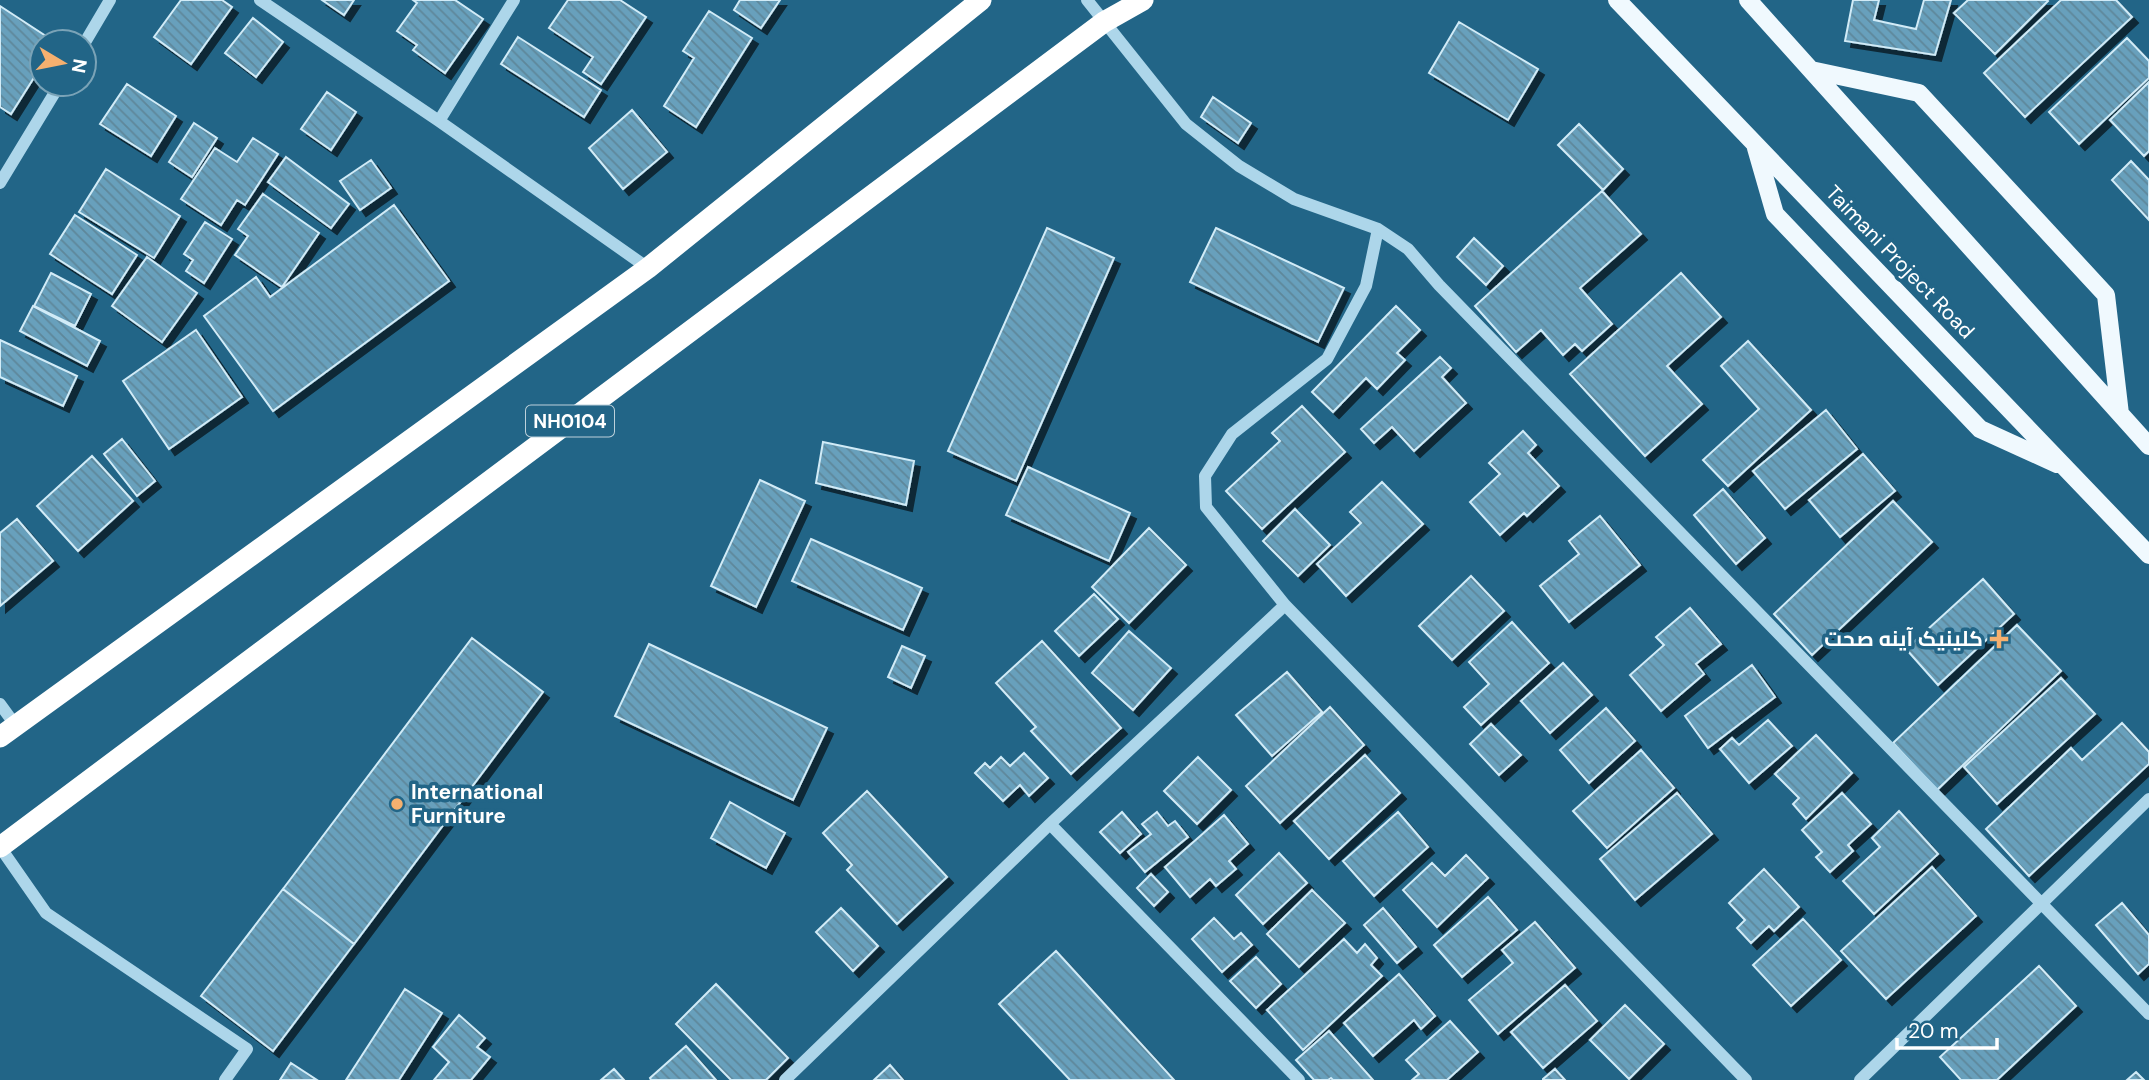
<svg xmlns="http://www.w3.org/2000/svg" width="2149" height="1080" viewBox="0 0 2149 1080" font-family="'DM Sans',Cairo,sans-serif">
<defs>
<pattern id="building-back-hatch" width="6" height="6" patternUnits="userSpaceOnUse" patternTransform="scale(1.75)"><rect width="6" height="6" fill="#67a0bc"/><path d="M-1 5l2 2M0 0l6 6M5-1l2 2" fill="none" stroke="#5f879a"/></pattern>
<filter id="shadow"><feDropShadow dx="6" dy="6" stdDeviation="0" flood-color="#0009"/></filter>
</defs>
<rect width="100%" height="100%" fill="#226587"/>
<path fill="url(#building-back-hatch)" stroke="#d1ebf7" stroke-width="2" filter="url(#shadow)" d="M181,0H222L232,7L191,64L154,37Z
M322,0H354L344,15Z
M413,0H455L483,19L445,73L413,50L417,45L397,31L417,3Z
M568,0H620L646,17L601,84L583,72L593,57L549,28Z
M740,0H780L761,28L734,10Z
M1853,0H1879L1874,20L1916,29L1924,0H1951L1935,55L1845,41Z
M1968,0H2047L2048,1L1995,54L1954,13Z
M2061,0H2116L2132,17L2025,117L1984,73Z
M0,6L55,42H42V65L11,114L0,107Z
M709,11L752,38L696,127L664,106L694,58L683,51Z
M253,18L283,42L256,77L225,53Z
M1459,22L1538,69L1508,120L1429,73Z
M518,37L601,90L584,117L501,64Z
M2127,38L2149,61V78L2079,144L2049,112Z
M2149,82V151L2144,156L2110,120Z
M127,84L176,116L151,156L100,124Z
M327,92L356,112L331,150L301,129Z
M1213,97L1251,123L1238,143L1201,117Z
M632,110L667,152L623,189L589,148Z
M194,123L217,138L192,177L169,162Z
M1579,124L1623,169L1603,190L1558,145Z
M253,138L278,154L245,205L237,200L221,225L181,199L215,148L237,162Z
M286,157L349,204L331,228L268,182Z
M371,160L391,188L360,210L340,181Z
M2131,161L2149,180V220L2112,180Z
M106,169L180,216L154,258L79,212Z
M1602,191L1641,234L1580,288L1612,324L1582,351L1575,344L1563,355L1541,330L1516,352L1475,306Z
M263,194L319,233L282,287L235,255L248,236L238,229Z
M394,205L449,281L273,411L204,316L256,277L270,297Z
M75,215L137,255L112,294L50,254Z
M205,222L232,239L204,283L186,271L193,260L184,254Z
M1047,228L1114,258L1016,481L948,451Z
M1216,228L1344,288L1318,342L1190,282Z
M1474,238L1503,266L1486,285L1457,257Z
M147,257L197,293L162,342L112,306Z
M51,273L91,294L75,326L34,306Z
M1681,273L1721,317L1667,366L1702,404L1645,456L1570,374Z
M33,306L100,341L87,366L20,331Z
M1396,306L1420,330L1397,353L1405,360L1377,389L1366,378L1333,412L1312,392Z
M196,330L242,397L169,449L123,381Z
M0,340L77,376L63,406L0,377Z
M1748,341L1811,410L1728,486L1703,460L1759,409L1721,366Z
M1440,357L1451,368L1442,377L1466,403L1414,451L1392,427L1374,443L1361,429Z
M1302,406L1345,452L1262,529L1226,491L1280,441L1272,433Z
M1826,410L1857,449L1785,509L1753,471Z
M1523,431L1536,445L1528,453L1559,486L1527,516L1524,513L1500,535L1470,502L1500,474L1489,463Z
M122,439L155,481L137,496L104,454Z
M823,442L914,461L906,505L816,483Z
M1863,454L1895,491L1840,537L1809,500Z
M92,456L133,501L78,551L37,506Z
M1028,467L1130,513L1109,561L1006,515Z
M760,480L805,501L756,607L711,586Z
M1382,482L1423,524L1346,596L1317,564L1361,523L1350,512Z
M1723,489L1765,538L1736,564L1694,515Z
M1893,501L1932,542L1812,655L1774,614Z
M1295,509L1330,545L1298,576L1263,541Z
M1600,516L1640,565L1569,622L1540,586L1579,554L1569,541Z
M17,519L53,561L0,606V533Z
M1149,528L1186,565L1129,623L1092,587Z
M811,539L922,588L903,630L792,581Z
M1471,576L1504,611L1452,660L1419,626Z
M1983,579L2014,614L1938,685L1906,649Z
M1094,594L1118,619L1079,656L1055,631Z
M1690,608L1721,644L1696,664L1704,674L1661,711L1630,675L1664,645L1656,637Z
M1512,622L1549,663L1481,725L1464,707L1489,684L1469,662Z
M2017,625L2061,671L1937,790L1893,743Z
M1129,631L1171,668L1133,710L1092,673Z
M472,638L543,692L354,944L283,889Z
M1042,641L1121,728L1071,774L1031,731L1036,727L996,683Z
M649,644L827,728L793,800L615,716Z
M902,646L925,656L911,688L888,677Z
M1563,663L1592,695L1550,733L1521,701Z
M1752,665L1775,697L1708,748L1685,716Z
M1287,672L1322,712L1272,756L1236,715Z
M2061,678L2095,714L1997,804L1964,767Z
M1330,707L1364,745L1280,823L1246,786Z
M1606,708L1635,741L1589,783L1560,750Z
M1768,720L1792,746L1749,783L1720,749L1732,738L1739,745Z
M2122,723L2149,752V764L2029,876L1986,829L2071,748L2082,760Z
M1491,724L1521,755L1499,775L1470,744Z
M1816,735L1852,773L1806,819L1793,804L1799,798L1775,774Z
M1641,750L1674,788L1607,848L1573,811Z
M1024,753L1048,778L1029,796L1020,785L1003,801L975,773L985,763L990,768L1001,757L1010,766Z
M1365,755L1400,793L1329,859L1294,821Z
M1198,757L1231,790L1197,824L1164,791Z
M867,791L947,877L897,924L847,870L852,865L823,833Z
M1677,793L1712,834L1635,900L1600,859Z
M1842,793L1871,824L1848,845L1853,851L1830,872L1816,857L1822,852L1802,830Z
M730,802L785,833L766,868L711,838Z
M1899,811L1938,854L1874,914L1843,881L1880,847L1872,838Z
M1122,812L1141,834L1120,853L1100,832Z
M1157,812L1168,826L1175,821L1188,837L1145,872L1128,852L1151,834L1142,824Z
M1398,812L1428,847L1374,896L1343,861Z
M1224,815L1248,844L1229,861L1236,869L1216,886L1210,879L1190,897L1165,867Z
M1279,853L1307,883L1263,924L1236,895Z
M1466,855L1488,878L1437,927L1403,890L1432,863L1445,876Z
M1932,867L1976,916L1886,999L1841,951Z
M1764,869L1799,907L1774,931L1769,926L1751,943L1737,928L1745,920L1729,903Z
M1151,874L1168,892L1154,906L1137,888Z
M283,889L354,944L273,1051L201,996Z
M1312,890L1345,923L1299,967L1267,934Z
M1488,897L1517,930L1462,977L1434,945Z
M2122,903L2149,935V964L2138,974L2096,925Z
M841,908L878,946L853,971L816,932Z
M1383,908L1416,947L1397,963L1364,925Z
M1214,918L1234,939L1241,933L1252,945L1222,972L1192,939Z
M1803,919L1841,960L1791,1006L1753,965Z
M1535,922L1575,968L1498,1034L1469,1000L1513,963L1502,950Z
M1344,939L1357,953L1365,944L1377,958L1371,965L1382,976L1303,1050L1267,1010Z
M1056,951L1174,1080H1070L999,1004Z
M1256,957L1281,984L1256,1008L1230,981Z
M2039,966L2076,1006L1997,1080H1961L1940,1057Z
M1399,974L1435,1016L1421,1029L1414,1020L1373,1056L1344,1023Z
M716,984L788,1058L766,1080H731L676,1024Z
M1565,985L1597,1021L1543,1068L1511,1032Z
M405,989L442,1013L399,1080H346Z
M1625,1005L1664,1044L1629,1079L1590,1040Z
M459,1015L485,1038L477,1047L490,1057L471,1080H434L449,1062L433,1047Z
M1450,1021L1478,1052L1447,1080H1412L1419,1074L1406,1060Z
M1329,1031L1373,1080H1333L1331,1078L1328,1080H1314L1296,1060Z
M686,1046L716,1080H651L650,1078Z
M291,1063L317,1080H280Z
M890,1065L903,1080H874Z
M614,1069L624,1080H601Z
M1555,1069L1565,1080H1543V1079Z
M2136,1072L2144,1080H2127Z"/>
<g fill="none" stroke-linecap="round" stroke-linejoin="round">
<path stroke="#add6ea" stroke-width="12" d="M260,0L439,121L648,268
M1087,0L1186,124L1239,166L1294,199L1378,229L1408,249L1439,285L2149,1014
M84,44L110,0
M439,121L514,0
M0,183L60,84
M1378,229L1366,286L1327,359L1232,434L1205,476L1206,507L1285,605L1746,1080
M0,704L16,726
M1050,824L1299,1080
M0,847L46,913L247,1049L225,1080
M785,1080L1050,824L1285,605
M1860,1080L2149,799"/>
<path stroke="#f0f9fe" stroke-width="18" d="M1617,0L2149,555
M1748,0L2149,446
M1811,70L1919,93L2106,295L2120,414
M1756,148L1775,214L1980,429L2057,464"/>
<path stroke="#fff" stroke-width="21" d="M0,737L648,268L981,0
M0,847L1104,22L1143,0"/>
</g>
<g fill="#f5b06f" stroke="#226587" stroke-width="2.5">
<path d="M1995.5 628.5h7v7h7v7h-7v7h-7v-7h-7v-7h7z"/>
<circle cx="397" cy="804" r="7"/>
</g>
<g text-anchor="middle" stroke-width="7" stroke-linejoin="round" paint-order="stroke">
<rect fill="#226587" stroke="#bdd1db" stroke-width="2" x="526" y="405.5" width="88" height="31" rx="5"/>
<g font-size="19" font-weight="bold" fill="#fff">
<text x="570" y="428">NH0104</text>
</g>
<g font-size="21" fill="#fff" stroke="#226587">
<text transform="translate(1900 262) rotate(46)" y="7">Taimani Project Road</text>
</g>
<g font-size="21" font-weight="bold" fill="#fff" stroke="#226587" text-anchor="end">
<text x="1983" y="646">کلینیک آینه صحت</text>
<text x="411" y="799" text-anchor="start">International<tspan x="411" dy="24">Furniture</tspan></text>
</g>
</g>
<g transform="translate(63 63) rotate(100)"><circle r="33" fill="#226587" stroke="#7aa3b7" stroke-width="2"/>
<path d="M0-5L12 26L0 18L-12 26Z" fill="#f5b06f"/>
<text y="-10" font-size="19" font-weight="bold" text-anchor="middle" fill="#ffffff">N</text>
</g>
<path d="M1897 1038v10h100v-10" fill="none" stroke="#ffffff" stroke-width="3.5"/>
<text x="1908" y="1038" font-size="21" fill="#ffffff" stroke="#226587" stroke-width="5" paint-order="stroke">20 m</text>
</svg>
